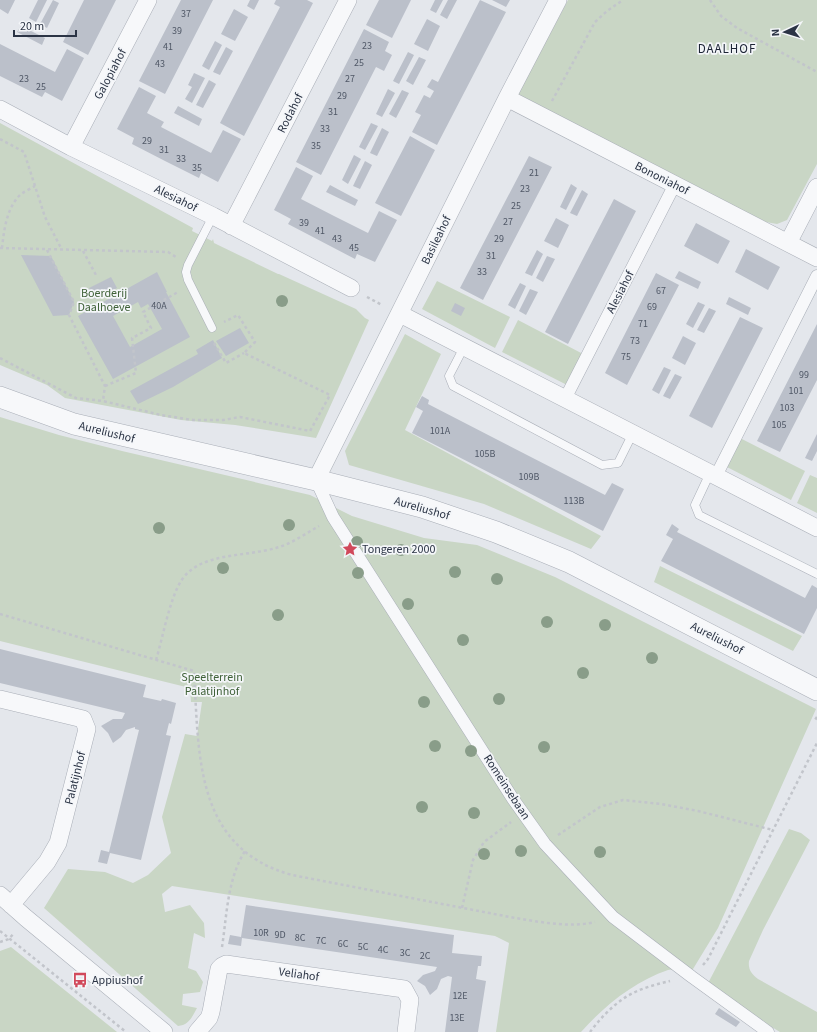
<svg xmlns="http://www.w3.org/2000/svg" width="817" height="1032" viewBox="0 0 817 1032" font-family="'Source Sans 3',sans-serif">
<rect width="100%" height="100%" fill="#e4e7ec"/>
<path fill="#c9d6c5" d="M568,0H817V164L787,220L777,224L766,222L516,98Z
M0,123L193,228L192,231L212,241L213,239L214,243L278,274H279L356,309L365,318L369,320L316,438L235,425L181,420L65,398L47,385L0,365Z
M437,281L510,317L495,348L422,309Z
M518,320L583,354L569,386L502,352Z
M405,334L441,354L405,430L601,536L591,549L484,504L349,465L345,451Z
M0,417L59,435L122,451L310,495L352,516L424,538L477,545L555,577L816,709L718,928L693,969C685,969 676,968 668,970C635,981 604,1006 581,1032H496L509,943L495,936L172,886L162,894L165,912L190,905L204,923L205,938L194,933L188,968L196,971L203,982L200,992L183,994L182,1005L197,1008C192,1017 189,1025 178,1026L44,908L68,869L105,872L133,883L148,875L171,853L162,817L185,734L197,736L202,702H191L190,688L0,641Z
M736,436L805,471L791,500L725,466Z
M810,475L817,478V513L797,503Z
M660,566L802,636L793,651L654,582Z
M789,829L801,833L810,840L763,930L749,961C748,969 751,974 758,979L817,1012V1032H780L706,987Z
M11,947L117,1032H0V951Z"/>
<path fill="#bbc0ca" fill-rule="evenodd" d="M0,0H15L8,14L0,9Z
M38,0H47L36,22L29,18Z
M53,0L59,3L47,28L40,24Z
M84,0H116L88,55L63,42Z
M181,0H213L165,94L139,81Z
M250,0H259L254,10L247,6Z
M276,0H307L313,3L244,136L220,123L280,7L274,4Z
M379,0H411L392,38L366,25Z
M435,0H443L436,13L430,10Z
M448,0H457L447,19L440,15Z
M480,0L506,12L437,145L412,132L421,115L415,112L424,95L430,98L434,91L427,87L432,79L438,82Z
M492,0H510L506,7Z
M234,9L248,17L235,41L221,34Z
M427,19L440,26L428,51L414,44Z
M21,26L45,38L42,45L17,32Z
M364,29L389,42L385,51L392,55L384,71L376,67L321,175L296,162Z
M215,41L222,45L209,70L202,66Z
M0,44L55,72L67,49L84,58L62,101L45,92L42,97L0,76Z
M226,47L233,51L220,75L213,72Z
M408,52L414,55L399,84L393,81Z
M419,57L426,60L413,85L406,81Z
M194,73L205,78L192,103L185,99L192,87L188,85Z
M209,80L216,84L203,108L196,105Z
M139,87L156,96L147,113L164,122L161,127L211,153L223,130L241,139L218,182L201,173L199,178L165,161L132,144L134,138L117,129Z
M388,89L395,93L382,117L376,114Z
M402,90L409,93L396,118L389,114Z
M178,106L202,119L199,126L174,113Z
M371,123L378,126L365,150L359,147Z
M382,128L389,132L377,156L370,153Z
M410,136L435,150L401,216L375,203Z
M354,155L361,159L348,184L342,180Z
M529,156L552,167L483,300L460,288Z
M365,161L372,165L360,189L353,186Z
M296,167L313,176L301,199L334,216L368,233L379,211L397,220L375,262L357,254L355,259L288,224L291,219L274,210Z
M571,184L577,188L566,210L560,207Z
M330,185L358,200L355,206L326,192Z
M582,190L588,194L577,216L570,213Z
M614,199L636,211L568,344L545,332Z
M556,218L569,225L558,248L544,241Z
M696,223L730,241L718,264L684,246Z
M746,249L780,267L768,290L735,272Z
M537,250L543,254L532,276L525,273Z
M21,255L51,256L74,302L69,315L53,316Z
M547,256L555,259L543,282L536,278Z
M679,271L701,282L698,289L675,278Z
M157,272L167,292H166L190,337L113,379L78,316ZM138,302L141,308L148,304L162,329L130,347L113,316Z
M656,273L679,285L627,385L605,373Z
M111,277L117,288L95,299L89,288Z
M520,283L526,286L515,309L508,305Z
M530,289L538,292L526,315L519,311Z
M729,297L751,308L748,315L726,304Z
M698,302L705,305L693,328L686,324Z
M455,303L465,308L461,316L451,311Z
M709,308L716,311L704,333L697,330Z
M740,317L763,328L712,428L689,416Z
M817,324V380L780,452L757,441Z
M240,328L249,343L226,356L216,341Z
M683,336L696,343L685,365L672,358Z
M213,340L222,358L173,387L138,404L130,391L198,354L196,350Z
M664,367L671,370L659,394L652,390Z
M675,374L682,377L670,399L663,396Z
M422,396L429,400L428,404L605,495L612,483L624,489L603,531L412,433L423,411L416,407Z
M817,434V451L812,461L805,458Z
M672,524L679,529L677,532L805,598L812,585L817,588V608L804,634L661,561L673,539L666,535Z
M0,649L146,685L143,697L161,701L162,699L176,703L171,724L169,723L166,735L171,736L141,860L110,853L107,864L98,862L101,850L109,852L139,730L135,729V727L126,730L121,737L113,743L108,733L101,726L113,719H122L125,713L0,683Z
M246,905L454,935L452,953L482,956L481,966H478L476,979L486,981L478,1032H445L452,977L448,976L441,979L437,989L430,995L425,986L417,981L423,975L435,971L437,967L242,938L241,946L228,944L230,935L241,937Z
M719,1008L740,1022L736,1027L715,1014Z"/>
<g fill="none" stroke-linecap="round" stroke-linejoin="round">
<g stroke="#a9aeb7" stroke-width="9">
<path id="service" d="M212,328L188,280L186,272L188,265L213,216
M464,347L449,376L453,386L602,465L618,463L633,433
M710,473L695,505L699,515L817,574"/>
</g>
<g stroke="#a9aeb7" stroke-width="13">
<path id="pedestrian" d="M565,399L675,184
M716,476L817,276
M316,480L333,517L513,799L545,844L613,917L692,977L768,1032"/>
</g>
<g stroke="#a9aeb7" stroke-width="18">
<path id="minor" d="M507,98L817,258
M0,109L71,147L213,216L351,288
M71,147L148,0
M231,226L348,0
M788,243L817,187
M400,314L817,528
M316,480L507,98L558,0
M0,699L83,719L87,729L58,843L47,862L11,905
M0,895L26,918L164,1032
M197,1032L209,1018L211,1012L219,969L222,966L226,964L404,989L410,1000L406,1032"/>
</g>
<g stroke="#a9aeb7" stroke-width="22">
<path id="tertiary" d="M0,397L74,424L316,480L422,507L496,532L569,562L817,690"/>
</g>
<path stroke="#c2c5cb" stroke-width="2.5" stroke-dasharray="3 3" stroke-linecap="butt" d="M710,0L721,16L737,28L817,72
M552,101L595,22L607,11L623,0
M0,139L24,152L45,217L62,250
M0,248L168,252L176,257
M2,248C4,231 6,210 19,196C23,192 30,189 35,186
M47,250L74,302L69,315L105,386L103,401
M83,251L96,275
M367,297L382,305
M214,343L226,363L244,353
M0,358L76,398L103,401L161,415L193,420H223L240,417L310,431L330,395L244,353L255,342L238,315L224,322
M105,386L136,373L132,338L151,328L143,312L178,292
M0,614L194,671C199,754 194,848 292,875L515,918C541,922 569,928 595,922
M156,660C163,637 169,601 181,581C199,552 246,557 276,548C291,544 305,534 319,526
M817,717L815,720L817,721
M558,835L600,807L623,800L661,804L698,811L773,830
M462,908L473,860L484,842L511,822
M0,931L126,1032
M0,942L9,939L14,933
M222,947C227,915 227,880 245,851
M703,965L708,959L817,743
M590,1032C599,1020 611,1007 623,999C637,989 654,985 670,981"/>
<use href="#service" stroke="#f7f8fa" stroke-width="8"/>
<use href="#pedestrian" stroke="#f7f8fa" stroke-width="12"/>
<use href="#minor" stroke="#f7f8fa" stroke-width="17"/>
<use href="#tertiary" stroke="#f7f8fa" stroke-width="21"/>
</g>
<g fill="#899d89">
<circle cx="282" cy="301" r="6"/>
<circle cx="289" cy="525" r="6"/>
<circle cx="159" cy="528" r="6"/>
<circle cx="357" cy="542" r="6"/>
<circle cx="401" cy="550" r="6"/>
<circle cx="223" cy="568" r="6"/>
<circle cx="455" cy="572" r="6"/>
<circle cx="358" cy="573" r="6"/>
<circle cx="497" cy="579" r="6"/>
<circle cx="408" cy="604" r="6"/>
<circle cx="278" cy="615" r="6"/>
<circle cx="547" cy="622" r="6"/>
<circle cx="605" cy="625" r="6"/>
<circle cx="463" cy="640" r="6"/>
<circle cx="652" cy="658" r="6"/>
<circle cx="583" cy="673" r="6"/>
<circle cx="499" cy="699" r="6"/>
<circle cx="424" cy="702" r="6"/>
<circle cx="435" cy="746" r="6"/>
<circle cx="544" cy="747" r="6"/>
<circle cx="471" cy="751" r="6"/>
<circle cx="422" cy="807" r="6"/>
<circle cx="474" cy="813" r="6"/>
<circle cx="521" cy="851" r="6"/>
<circle cx="600" cy="852" r="6"/>
<circle cx="484" cy="854" r="6"/>
</g>
<defs>
<g id="sight-bare" transform="scale(1.2)"><path d="M0-6L1.8-2.2L6-1.7L2.9 1.2L3.7 5.4L0 3.3L-3.7 5.4L-2.9 1.2L-6-1.7L-1.8-2.2Z" fill="#d1495b" stroke="#f4f6f9" stroke-width="2.5" paint-order="stroke"/></g>
<g id="bus-bare" transform="scale(1.2)"><path d="M-5-6H5V4H4V6H2V4H-2V6H-4V4H-5ZM-3.5-4V0h7V-4ZM-3.5 1.2v1.5H-2V1.2ZM2 1.2v1.5H3.5V1.2Z" fill="#d1495b" stroke="#f4f6f9" stroke-width="2.5" paint-order="stroke"/></g>
</defs>
<g fill-rule="evenodd">
<use href="#sight-bare" x="350" y="549"/>
<use href="#bus-bare" x="80" y="980"/>
</g>
<g text-anchor="middle" stroke-width="3.5" stroke-linejoin="round" paint-order="stroke">
<g font-size="10" fill="#4f5766">
<text x="186" y="17">37</text>
<text x="177" y="34">39</text>
<text x="367" y="49">23</text>
<text x="168" y="50">41</text>
<text x="359" y="66">25</text>
<text x="160" y="67">43</text>
<text x="24" y="82">23</text>
<text x="350" y="82">27</text>
<text x="41" y="90">25</text>
<text x="342" y="99">29</text>
<text x="333" y="115">31</text>
<text x="325" y="132">33</text>
<text x="147" y="144">29</text>
<text x="316" y="149">35</text>
<text x="164" y="153">31</text>
<text x="181" y="162">33</text>
<text x="197" y="171">35</text>
<text x="534" y="176">21</text>
<text x="525" y="192">23</text>
<text x="516" y="209">25</text>
<text x="508" y="225">27</text>
<text x="304" y="226">39</text>
<text x="320" y="234">41</text>
<text x="337" y="242">43</text>
<text x="499" y="242">29</text>
<text x="354" y="251">45</text>
<text x="491" y="259">31</text>
<text x="482" y="275">33</text>
<text x="661" y="294">67</text>
<text x="159" y="309">40A</text>
<text x="652" y="310">69</text>
<text x="643" y="327">71</text>
<text x="635" y="344">73</text>
<text x="626" y="360">75</text>
<text x="804" y="378">99</text>
<text x="796" y="394">101</text>
<text x="787" y="411">103</text>
<text x="779" y="428">105</text>
<text x="440" y="434">101A</text>
<text x="485" y="457">105B</text>
<text x="529" y="480">109B</text>
<text x="574" y="504">113B</text>
<text x="261" y="936">10R</text>
<text x="280" y="938">9D</text>
<text x="300" y="941">8C</text>
<text x="321" y="944">7C</text>
<text x="343" y="947">6C</text>
<text x="363" y="950">5C</text>
<text x="383" y="953">4C</text>
<text x="405" y="956">3C</text>
<text x="425" y="959">2C</text>
<text x="460" y="999">12E</text>
<text x="457" y="1021">13E</text>
</g>
<g font-size="12" fill="#2b3445" stroke="#f4f6f9">
<text transform="translate(110 74) rotate(-62)" y="4">Galopiahof</text>
<text transform="translate(290 113) rotate(-63)" y="4">Rodahof</text>
<text transform="translate(662 178) rotate(27)" y="4">Bononiahof</text>
<text transform="translate(176 198) rotate(26)" y="4">Alesiahof</text>
<text transform="translate(436 240) rotate(-64)" y="4">Basileahof</text>
<text transform="translate(620 292) rotate(-63)" y="4">Alesiahof</text>
<text transform="translate(107 432) rotate(14)" y="4">Aureliushof</text>
<text transform="translate(422 508) rotate(16)" y="4">Aureliushof</text>
<text transform="translate(717 638) rotate(27)" y="4">Aureliushof</text>
<text transform="translate(75 778) rotate(-76)" y="4">Palatijnhof</text>
<text transform="translate(507 787) rotate(57)" y="4">Romeinsebaan</text>
<text transform="translate(299 974) rotate(8)" y="4">Veliahof</text>
</g>
<g font-size="12" fill="#3f6138" stroke="#f4f6f9">
<text x="104" y="297">Boerderij<tspan x="104" dy="14">Daalhoeve</tspan></text>
<text x="212" y="681">Speelterrein<tspan x="212" dy="14">Palatijnhof</tspan></text>
</g>
<g font-size="12" fill="#2b3445" stroke="#f4f6f9" text-anchor="start">
<text x="362" y="553">Tongeren 2000</text>
<text x="92" y="984">Appiushof</text>
</g>
<g font-size="13" letter-spacing="1" fill="#1d2536" stroke="#f4f6f9">
<text x="727" y="53">DAALHOF</text>
</g>
</g>
<g transform="translate(785 32) rotate(266)" stroke="#f4f6f9" stroke-width="3" paint-order="stroke">
<path d="M0-3L7 15L0 10L-7 15Z" fill="#2b3445"/>
<text y="-6" font-size="11" font-weight="bold" text-anchor="middle" fill="#2b3445">N</text>
</g>
<path d="M14 30v6h62v-6" fill="none" stroke="#2b3445" stroke-width="2"/>
<text x="20" y="30" font-size="12" fill="#2b3445" stroke="#f4f6f9" stroke-width="3" paint-order="stroke">20 m</text>
</svg>
